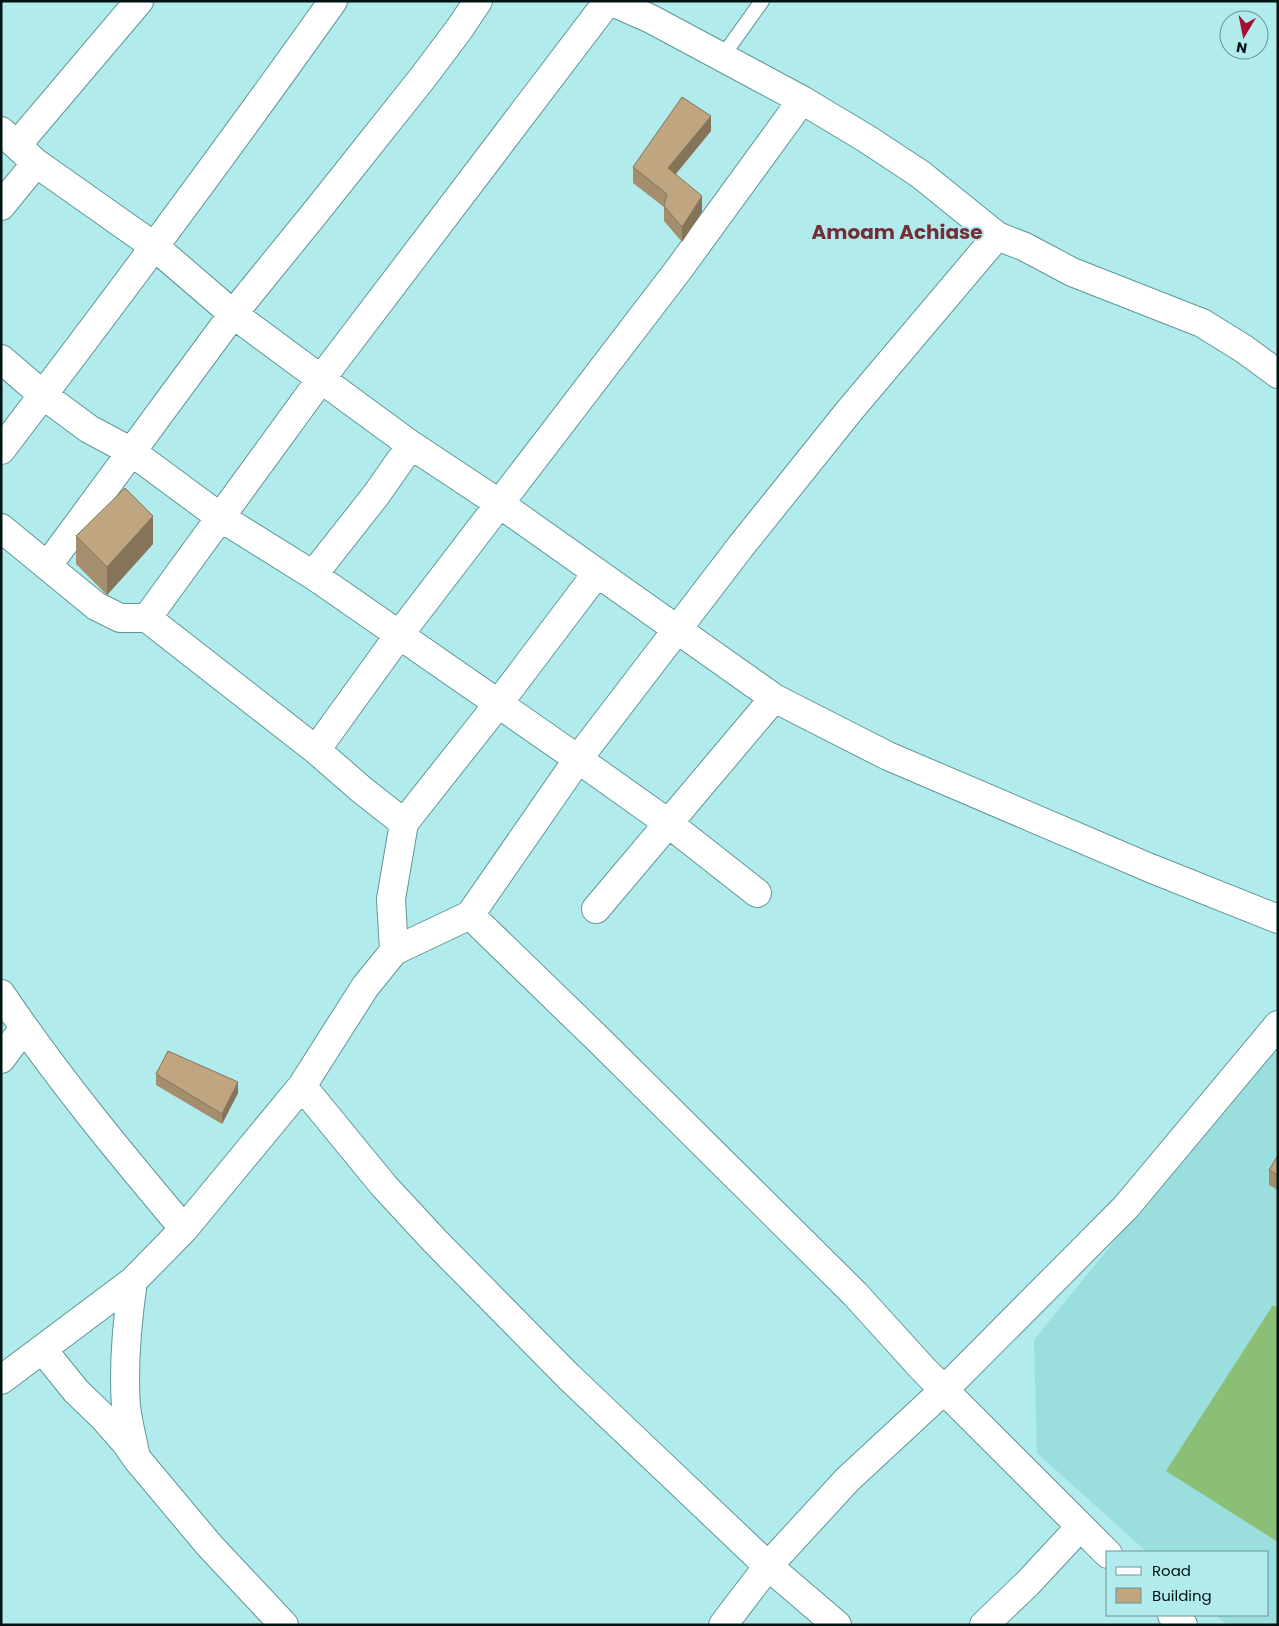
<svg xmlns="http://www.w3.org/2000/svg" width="1279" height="1626" viewBox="0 0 1279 1626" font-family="Poppins,sans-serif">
<rect width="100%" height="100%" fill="#b1ebec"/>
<path fill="#9bdede" d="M1278,1040V1625H1227L1216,1615H1268V1552H1147L1037,1453L1034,1340Z"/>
<path fill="#8cbf76" d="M1273,1305L1278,1308V1542L1166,1471Z"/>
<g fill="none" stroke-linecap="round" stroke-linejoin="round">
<g stroke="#5f9798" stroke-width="16">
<path id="lane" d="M722,57L762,1"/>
</g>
<g stroke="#5f9798" stroke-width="30">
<path id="street" d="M610,1L651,19L802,100L867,139L920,174L997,236L1025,247L1072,272L1202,323L1244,349L1278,374
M1,131L36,163L155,247L233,314L321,379L411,445L500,504L774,698L888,756L1150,868L1278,919
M17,145L139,1
M1,206L36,163
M1,359L43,395L89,429L132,452L220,517L313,575L578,759L668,823L757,893
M1,450C114,302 225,153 333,1
M1,528L96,606L120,618H147L316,750L362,790L404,823L391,899L394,951
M48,565L233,314L319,208L424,76L460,28L478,1
M313,575L376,495L411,445
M147,618L321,379L608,1
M316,750L399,635L679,269L802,100
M404,823L498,704L597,573
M596,909L774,698
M470,915L599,1040L855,1294L924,1370L1108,1554
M1,994C57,1077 120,1153 184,1229
M1,1059L24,1028
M302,1086L384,1186L435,1241L568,1376L768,1566L837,1625
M133,1281C127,1322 123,1365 126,1407C128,1422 132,1438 135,1453
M43,1350L76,1391L104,1418L126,1443L137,1459L209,1545L284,1625
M1,1380L133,1281L184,1229L302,1086L365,987L394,951L470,915L578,759L741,546L850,410L997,236
M1172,1615L1183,1625
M723,1625L768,1566L847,1480L944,1390L1126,1207L1278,1025
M984,1625L1027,1584L1080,1527"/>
</g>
<use href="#lane" stroke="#fff" stroke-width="14"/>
<use href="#street" stroke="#fff" stroke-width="28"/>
</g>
<path fill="#a48e6e" d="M711,131L676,174L702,212L682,242L664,221V207L633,183V167Z
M76,536L153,544L107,595L76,564Z
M156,1074L238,1093L222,1124L156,1085Z
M1278,1155V1190L1269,1185V1170Z"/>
<path fill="#86745a" d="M711,116V131L668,183V168Z
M702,196V212L682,242V227Z
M153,516V544L107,595V567Z
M238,1082V1093L222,1124V1114Z"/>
<path fill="#bfa580" stroke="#86745a" d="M682,97L711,116L668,168L702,196L682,227L664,206L667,194L633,167Z
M125,488L153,516L107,567L76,536Z
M168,1051L238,1082L222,1114L156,1074Z
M1278,1155V1175L1269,1170Z"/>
<g text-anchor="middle" stroke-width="4" stroke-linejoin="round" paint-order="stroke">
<g font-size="20" font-weight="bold" fill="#752e36" stroke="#b1ebec">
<text x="897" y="239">Amoam Achiase</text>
</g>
</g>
<rect width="1279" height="1626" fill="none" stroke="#001313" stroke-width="5"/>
<rect x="1106" y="1551" width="162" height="65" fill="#b1ebec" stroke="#6a9595"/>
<rect x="1116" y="1567" width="25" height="8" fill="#ffffff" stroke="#6a9595"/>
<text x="1152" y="1576" font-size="15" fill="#001313">Road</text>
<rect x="1116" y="1588" width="25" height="15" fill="#bfa580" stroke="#6a9595"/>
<text x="1152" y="1601" font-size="15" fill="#001313">Building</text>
<g transform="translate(1244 35) rotate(190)"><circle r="24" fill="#b1ebec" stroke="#6a9595"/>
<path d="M0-4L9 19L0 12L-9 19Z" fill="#a80f35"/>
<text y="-8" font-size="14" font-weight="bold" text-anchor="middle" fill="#001313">N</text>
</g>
</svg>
